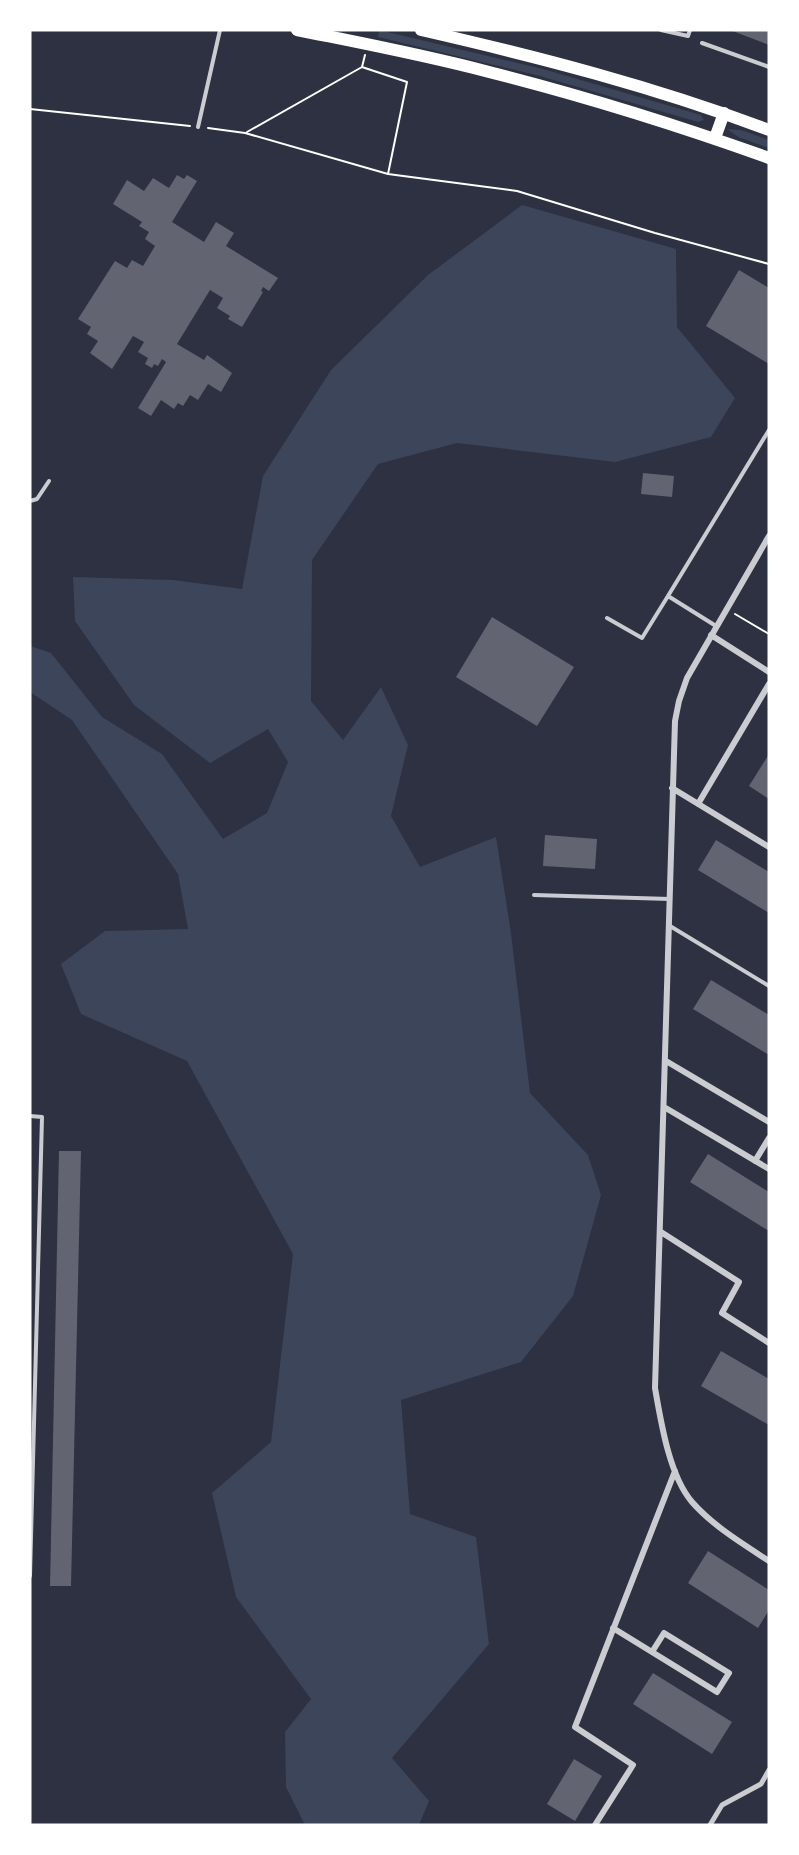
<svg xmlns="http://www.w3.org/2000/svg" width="799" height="1855" viewBox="0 0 799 1855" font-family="'Nunito Sans',sans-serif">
<rect width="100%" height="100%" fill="#2d3142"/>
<path fill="#3c4559" d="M379,30L543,69L701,115L704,120L698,122L540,76L378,37Z
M727,129L741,130L769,140V148L738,137Z
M522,205L676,249L677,327L735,398L711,437L615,462L457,443L378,464L312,560L311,701L343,740L381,687L408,745L391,816L420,867L496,837L511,933L530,1093L588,1155L601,1195L573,1296L521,1362L401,1400L410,1514L476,1537L489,1644L392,1758L429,1801L419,1825H305L286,1787L285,1732L311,1699L236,1597L212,1493L271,1442L293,1254L187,1061L81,1014L61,964L105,931L188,929L178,874L72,720L30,692V646L51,653L102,717L162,754L223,839L267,813L288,762L268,729L210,763L134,705L75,621L73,577L173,580L242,589L263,476L331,370L428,275Z"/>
<path fill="#626471" d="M730,30H769V45Z
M177,175L184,179L187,175L197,181L172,222L204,242L216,222L234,233L226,246L278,278L269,291L263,287L261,291L263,292L242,327L228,319L230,316L217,308L223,298L210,290L177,344L204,360L207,355L232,373L221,392L208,384L198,400L190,395L183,406L178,403L174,409L161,400L151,416L138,408L166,362L162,359L158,366L154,364L152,368L145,364L148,358L138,352L144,342L133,336L112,369L90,353L98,341L87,334L91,327L78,319L115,261L127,268L132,260L143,266L155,246L145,239L149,232L139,226L142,222L113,204L127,180L144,191L153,178L169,188Z
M739,270L769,288V364L706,326Z
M643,473L674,476L672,497L641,494Z
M492,617L574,667L537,726L456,677Z
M769,754V799L749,786Z
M545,835L597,839L595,869L543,866Z
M716,840L769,872V913L698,870Z
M711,980L769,1015V1055L693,1009Z
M59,1151H81L71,1586H50Z
M708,1154L769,1192V1231L690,1182Z
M721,1351L769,1379V1425L701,1386Z
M708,1551L769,1590V1610L758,1628L688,1583Z
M653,1673L732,1722L712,1754L633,1704Z
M574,1759L602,1776L575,1821L547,1804Z"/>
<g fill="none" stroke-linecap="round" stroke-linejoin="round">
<path stroke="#fff" stroke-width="2" d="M365,55L362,67L407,82L388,174
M30,109L190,126
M208,128L245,133L388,174L517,191L655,233L769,264
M247,132L362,67
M735,614L769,634"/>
<path stroke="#caccd0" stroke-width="4" d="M661,30L688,36L690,30
M702,43L769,67
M198,127L220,30
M30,501L37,499L49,481
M607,618L642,638L668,596
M716,626L668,596L769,430
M534,895L670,899
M670,926L769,986
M30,1116L42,1117L30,1576"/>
<path stroke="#caccd0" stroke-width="5" d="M710,1825L722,1805L761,1784L769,1770"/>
<path stroke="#caccd0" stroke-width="6" d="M769,536L687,678L679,701L675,721L655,1388C661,1422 669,1475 692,1502C713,1526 743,1544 769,1561
M711,635L769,672
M672,788L769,847
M698,804L769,684
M666,1061L769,1122
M664,1107L769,1169
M755,1161L769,1138
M661,1232L739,1282L722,1313L769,1343
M613,1628L717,1692L729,1673L664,1633L652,1652
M595,1825L633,1765L575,1727L675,1471"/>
<path stroke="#fff" stroke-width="12" d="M297,30C361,43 425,55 489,72C584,96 677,125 769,158
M421,30C539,57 655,87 769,130
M715,138L724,113"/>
</g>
<rect width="799" height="1855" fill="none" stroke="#ffffff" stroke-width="63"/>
</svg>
